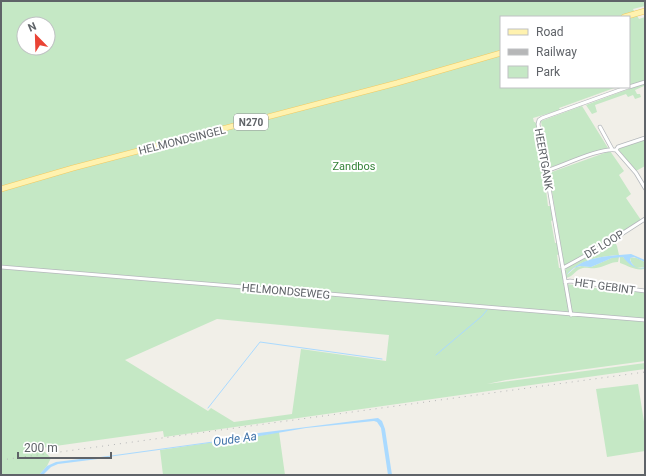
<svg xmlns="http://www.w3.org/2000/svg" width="646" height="476" viewBox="0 0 646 476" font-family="Roboto,sans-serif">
<rect width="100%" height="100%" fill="#f1efe8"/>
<path fill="#c5e8c5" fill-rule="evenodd" d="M1,1H645V6L633,9L639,19L645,17V25L644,26L645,29V81L630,85L629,83V17H501V87H617L559,108L560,110L533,118L534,122H535L537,125L541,144L538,145L542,168L544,169L545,171L542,174V177L545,175L547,182H545L548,206H551L553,220L551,221L555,243H557L559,254L557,255L559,268H562L567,284L631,293L637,291L645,292V361L506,380L487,384L645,363V369L164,437L163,431L41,448L51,458L47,466L39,475H1ZM24,24H48V48H24ZM217,319L389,335L386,361L301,349L292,414L234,422L211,408L208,411L125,360Z
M642,84H645V89L644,86L635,90L637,94H640L641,97L635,99L633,95L628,97L626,94L595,105L597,112L592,114L586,105Z
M582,106L608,148L548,168L541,121Z
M645,138V166L636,171L635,170L618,149Z
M610,151L624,171L619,175L631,194L626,198L641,220L603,245L567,265H564L549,173Z
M614,240L617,246L619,255C602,256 577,260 567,275L576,267L582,266L591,267L614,257H619L618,262C610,262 604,267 596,268C591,269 587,267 583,268C576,269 573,277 566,278L565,270L567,267C575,262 611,247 614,240Z
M620,257H623L634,266L631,262L630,258C635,256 641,260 645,262V267L637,268H645V269C635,271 629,266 620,263Z
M638,384L645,428V451L607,457L596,389Z
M279,432L285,475H163L160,450L235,439L237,440Z"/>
<path fill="#aadaff" d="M631,254L645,260V262L634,257L630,258V260C633,267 638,270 645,267V268C636,270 628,264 623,257L612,258L591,267L580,266L574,268L566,275C582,256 608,256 631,254Z
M378,418L382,421L385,429L392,475H388L381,428L377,422L374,421L306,428L237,440L235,439L259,433Z
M96,457L98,459L58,464L51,467L43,475H39L47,466L56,462Z"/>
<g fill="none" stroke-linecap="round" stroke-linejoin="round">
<path stroke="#aadaff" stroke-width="1" d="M436,355L482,316L487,310
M208,408L260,342L382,359
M97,458L235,439"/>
<g stroke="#b5b8bc" stroke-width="4.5">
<path id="street" d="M629,87L645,82
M600,127L612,149
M616,150L636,173L645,188
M546,171C562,166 601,147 616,150L618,147L645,138
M1,267L645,320
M563,268L603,246L645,219
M565,282L570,281L645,291
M571,315L538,124L539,120L542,118L628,87"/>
</g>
<g stroke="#f2c960" stroke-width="6">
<path id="primary" d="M624,17L645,11
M1,189L73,168L397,83L501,53"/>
</g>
<use href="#street" stroke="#fff" stroke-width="3"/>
<use href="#primary" stroke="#fff2af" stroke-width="5"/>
<path stroke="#b6b7b8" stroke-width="1" stroke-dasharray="1 5" stroke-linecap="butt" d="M1,460L645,372"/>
</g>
<g text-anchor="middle" stroke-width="4" stroke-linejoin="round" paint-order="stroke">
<rect fill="#fff" stroke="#8f9295" stroke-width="1" x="234" y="114" width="34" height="16" rx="3"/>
<g font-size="10" font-weight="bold" fill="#5f6368">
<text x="251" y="126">N270</text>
</g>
<g font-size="11" fill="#5f6368" stroke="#fff">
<text transform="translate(182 140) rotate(-14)" y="4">HELMONDSINGEL</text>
<text transform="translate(544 159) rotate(80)" y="4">HEERTGANK</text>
<text transform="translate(604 244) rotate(-31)" y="4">DE LOOP</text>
<text transform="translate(605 286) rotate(8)" y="4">HET GEBINT</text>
<text transform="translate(286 291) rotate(5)" y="4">HELMONDSEWEG</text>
</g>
<g font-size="11" fill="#348238" stroke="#fff">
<text x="354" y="170">Zandbos</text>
</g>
<g font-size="12" font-style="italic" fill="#4174aa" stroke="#fff">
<text transform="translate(235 439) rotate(-8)" y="4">Oude Aa</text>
</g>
</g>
<rect width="646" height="476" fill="none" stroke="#5f6368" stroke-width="4"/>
<rect x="500" y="16" width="130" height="72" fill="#ffffff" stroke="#bfc1c3"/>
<rect x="508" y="29" width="20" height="6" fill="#fff2af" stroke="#bfc1c3"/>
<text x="536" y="36" font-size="12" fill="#5f6368">Road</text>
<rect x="508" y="49" width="20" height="6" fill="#b6b7b8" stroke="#bfc1c3"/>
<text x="536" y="56" font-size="12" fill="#5f6368">Railway</text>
<rect x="508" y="66" width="20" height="12" fill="#c5e8c5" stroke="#bfc1c3"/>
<text x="536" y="76" font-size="12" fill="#5f6368">Park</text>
<g transform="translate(36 36) rotate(337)"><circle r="19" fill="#ffffff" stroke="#bfc1c3"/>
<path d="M0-3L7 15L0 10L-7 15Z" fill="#ea4335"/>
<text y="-6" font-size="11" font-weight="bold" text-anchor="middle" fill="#5f6368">N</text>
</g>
<path d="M18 452v6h93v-6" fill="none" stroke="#5f6368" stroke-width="2"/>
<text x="24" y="452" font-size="12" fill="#5f6368" stroke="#ffffff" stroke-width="3" paint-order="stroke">200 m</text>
</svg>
